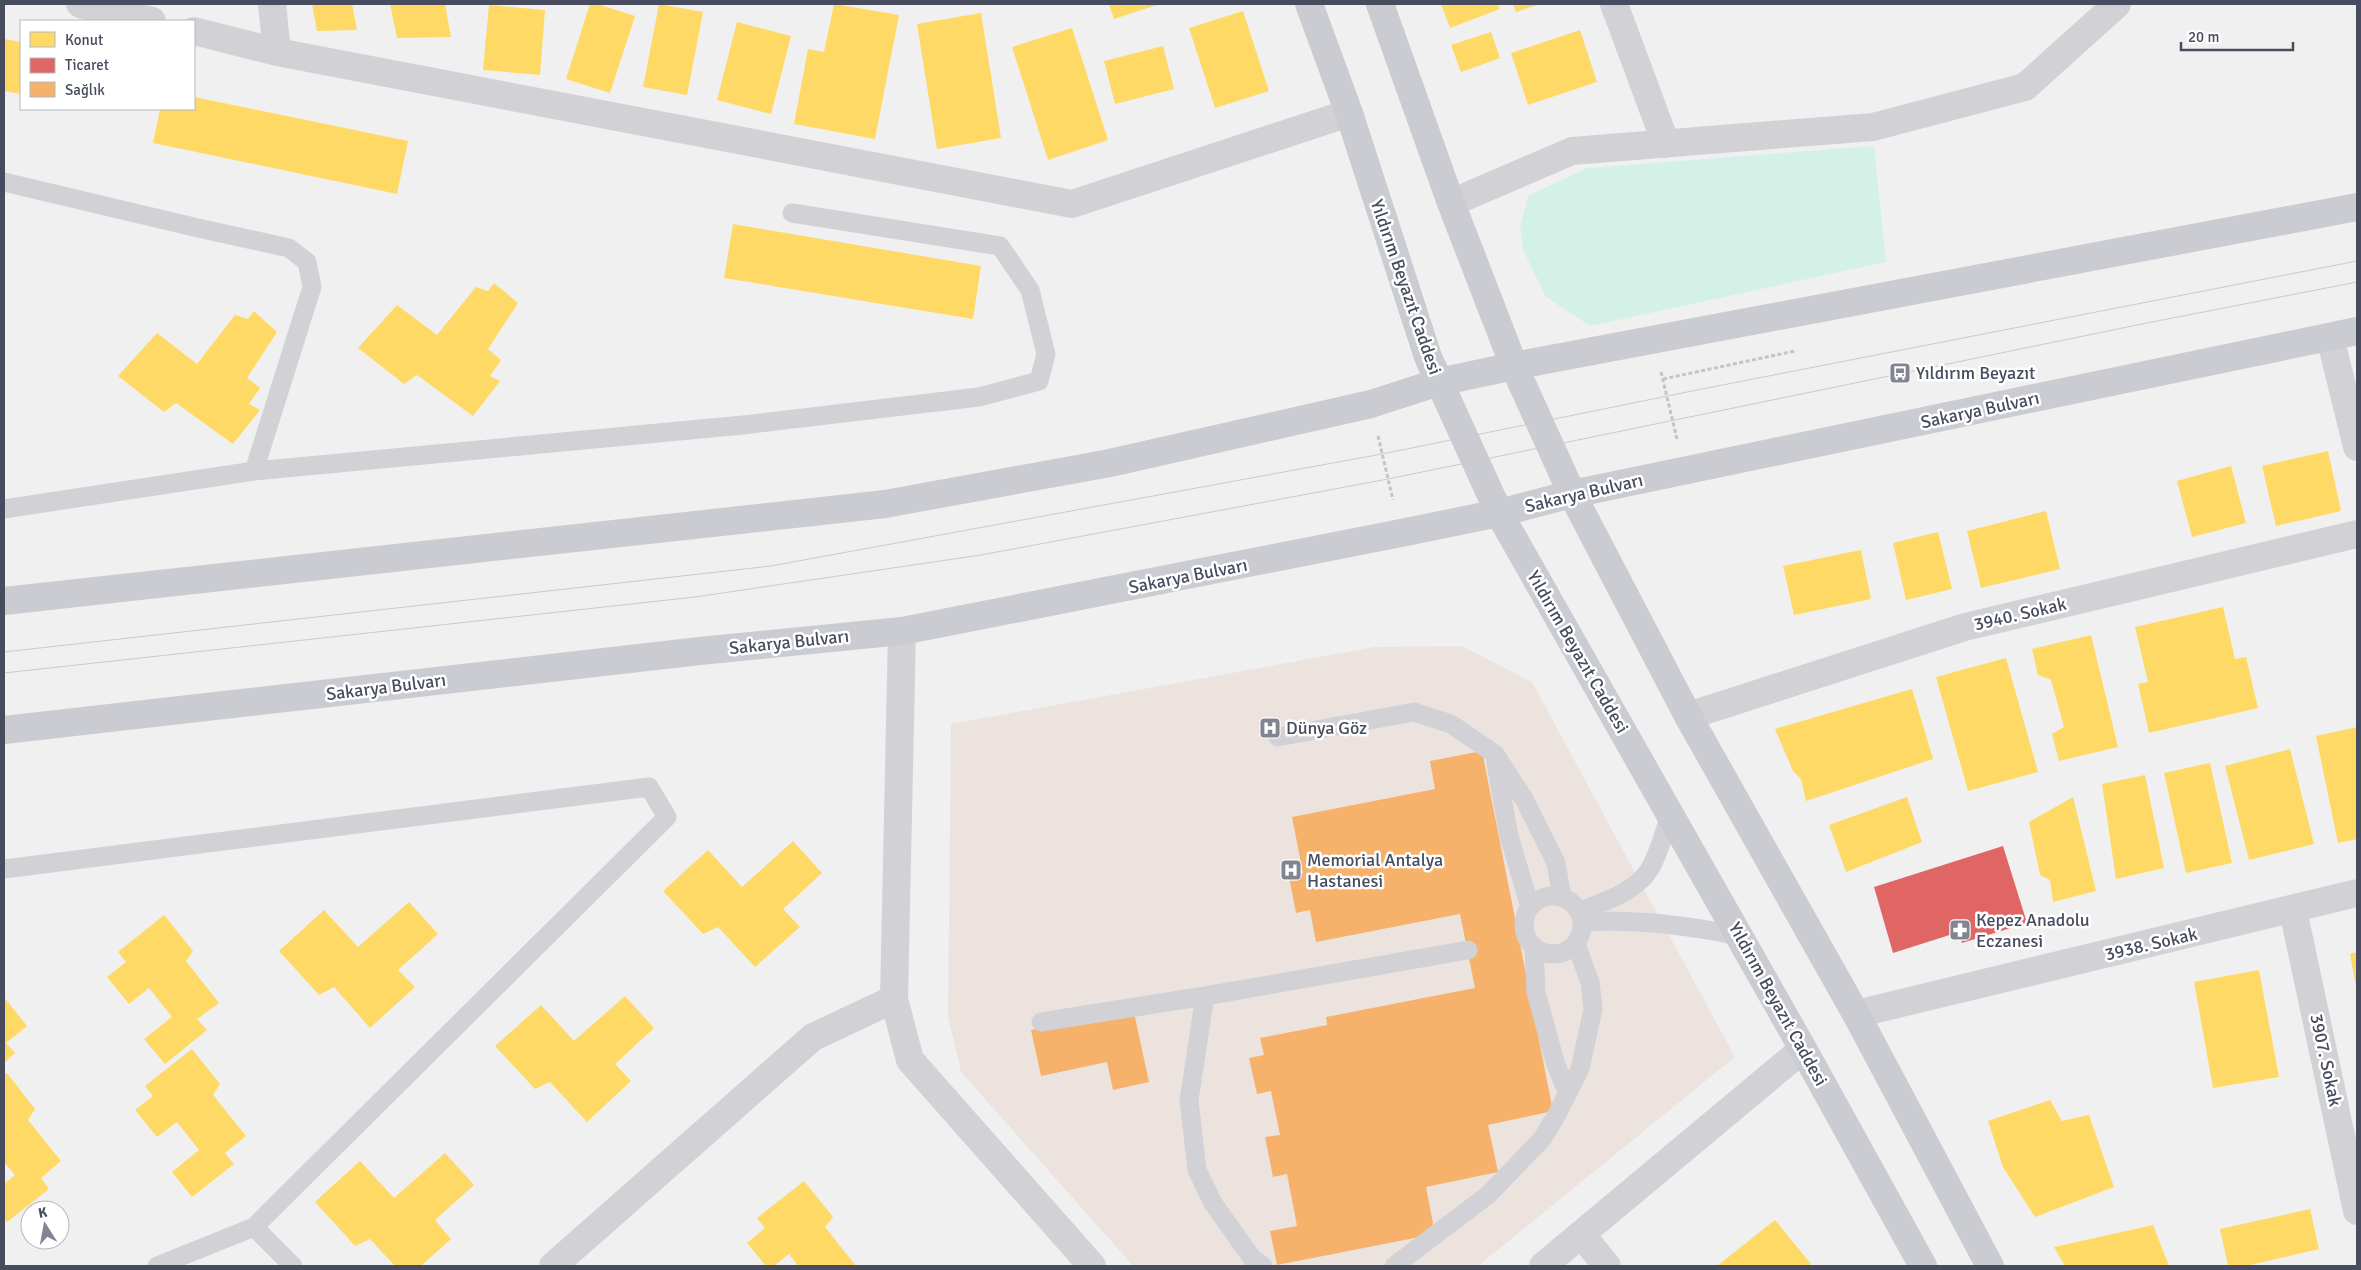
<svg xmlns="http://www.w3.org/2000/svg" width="2361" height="1270" viewBox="0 0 2361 1270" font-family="Signika,sans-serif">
<rect width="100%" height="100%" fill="#f1f0f0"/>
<path fill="#ece3df" d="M1462,646L1532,682L1735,1057L1478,1266H1133L961,1072L948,1016L951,724L1375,647Z"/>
<path fill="#d4f1e8" d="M1874,146L1886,262L1590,326L1546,297L1523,250L1520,227L1528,196L1587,168Z"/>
<path fill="#ffd966" d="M312,4H352L357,30L317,31Z
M390,4H445L451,37L397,38Z
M590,4H597L635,16L610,93L566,79Z
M659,4L703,12L687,95L643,87Z
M834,4L899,15L875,139L794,124L808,49L824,52Z
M1109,4H1160L1114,19Z
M1441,4H1498L1500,9L1450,28Z
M1513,4H1540L1516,12Z
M489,5L545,10L540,75L483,70Z
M1243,11L1269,91L1215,108L1189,28Z
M981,13L1001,138L937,149L917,24Z
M737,22L791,36L771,114L717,100Z
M1072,28L1108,140L1048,160L1012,47Z
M1580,30L1597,82L1528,105L1511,53Z
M1491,32L1500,58L1461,72L1451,45Z
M4,39L21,42V94L4,91Z
M1163,46L1174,89L1115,104L1104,61Z
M194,97L408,141L397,194L153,143L160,109H194Z
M733,224L981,266L973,319L724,278Z
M494,283L518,303L488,349L501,360L490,376L500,381L473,416L417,375L404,384L358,348L397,305L437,335L476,287L488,291Z
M254,311L277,332L247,378L260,388L249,404L260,410L233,444L176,403L164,412L118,376L157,333L197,364L235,315L248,319Z
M2328,451L2341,511L2276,526L2262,466Z
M2231,466L2246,523L2192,537L2177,481Z
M2046,511L2060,569L1981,588L1967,531Z
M1938,532L1952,589L1906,600L1893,543Z
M1861,550L1871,599L1794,615L1783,566Z
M2223,607L2235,659L2246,657L2258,708L2149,733L2138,684L2148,682L2135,627Z
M2091,635L2118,747L2059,761L2052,734L2064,727L2051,680L2038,675L2032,649Z
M2006,658L2038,772L1968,791L1936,677Z
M1912,689L1933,759L1806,801L1801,779L1793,771L1775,729Z
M2357,727V839L2338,843L2316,736Z
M2290,749L2314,844L2249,860L2225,766Z
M2210,763L2232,863L2186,873L2164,773Z
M2145,775L2164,868L2116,879L2102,784Z
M1907,797L1922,842L1846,872L1829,825Z
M2073,797L2096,891L2053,902L2050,880L2040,875L2029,822Z
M793,841L822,873L783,909L800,927L755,967L718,927L703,934L663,891L708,850L742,887Z
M409,902L438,934L398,970L415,987L370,1028L334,987L319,995L279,951L324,910L358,947Z
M164,915L193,951L186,961L219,1003L197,1019L207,1030L165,1064L144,1039L172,1017L149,988L129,1004L107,977L126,962L118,952Z
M2357,952V987H2356L2350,954Z
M2259,970L2279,1077L2213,1088L2194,982Z
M625,996L654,1028L615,1064L631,1081L587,1122L550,1082L535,1089L495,1046L541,1005L574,1041Z
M4,997L27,1026L6,1043L15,1053L4,1063Z
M192,1049L220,1084L213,1095L246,1136L225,1153L234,1164L192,1197L172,1172L199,1150L177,1122L157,1137L135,1110L153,1096L145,1086Z
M7,1073L35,1109L28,1120L61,1161L41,1178L49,1189L7,1222L4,1218V1184L15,1175L4,1162V1076Z
M2050,1100L2062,1121L2089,1115L2114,1187L2035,1217L2003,1167L1988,1121Z
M445,1153L474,1185L435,1220L451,1239L421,1266H395L370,1239L355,1246L315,1202L360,1161L394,1198Z
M804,1181L833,1217L825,1227L856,1266H798L789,1254L774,1266H766L747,1243L765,1228L757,1218Z
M2310,1209L2319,1249L2246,1266H2228L2220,1229Z
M1775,1220L1811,1264L1808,1266H1717Z
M2153,1225L2169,1266H2065L2054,1247Z"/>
<path fill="#e06666" d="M2003,846L2027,923L1962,943L1959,932L1893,953L1874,887Z"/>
<path fill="#f6b26b" d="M1482,751L1553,1111L1488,1125L1498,1172L1426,1187L1435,1234L1277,1265L1270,1231L1297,1226L1287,1174L1273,1177L1265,1137L1280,1135L1271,1091L1257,1094L1249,1058L1264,1055L1260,1038L1327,1025L1326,1017L1475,988L1460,914L1316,942L1310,910L1296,913L1289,877L1303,873L1292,817L1435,789L1430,761Z
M1133,1008L1149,1082L1113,1090L1107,1062L1041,1076L1031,1030Z"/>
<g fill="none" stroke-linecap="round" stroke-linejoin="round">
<path stroke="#bbc7c8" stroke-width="3" stroke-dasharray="4 2.5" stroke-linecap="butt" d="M1661,372L1677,439
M1663,379L1795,351
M1378,436L1393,500"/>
<path stroke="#d2d2d6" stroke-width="19" d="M4,182L198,228L289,248L307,262L312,287L254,471
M4,509L254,471L743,425L979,397L1039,381L1046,354L1030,290L1000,246L792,213
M1278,737L1414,712L1451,724L1495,754L1524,799L1556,863L1562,897
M1496,763L1509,836L1530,907
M4,869L649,787L667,817L254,1227L157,1266
M1524 925a29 29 0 1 1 58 0a29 29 0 1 1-58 0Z
M1580,911C1606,901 1640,891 1653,863C1660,848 1665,831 1670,815
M1583,922C1636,919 1687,925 1739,936
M1534,948L1536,992L1555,1062L1567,1092
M1205,996L1189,1100L1197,1170L1213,1203L1252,1258L1263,1266
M1041,1022L1205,996L1468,950
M254,1227L293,1266
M1394,1266L1488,1195L1542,1139L1556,1116L1580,1069L1593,1009L1590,982L1576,944"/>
<path stroke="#d2d2d6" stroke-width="28" d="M80,4L152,21
M272,4L277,52
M1614,4L1666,144
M194,31L277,52L1072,204L1349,113
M1451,203L1572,151L1873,127L2025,87L2117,4
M2330,337L2357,447
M902,631L894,999L910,1060L1092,1266
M1688,716L1965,627L2357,534
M2293,910L2357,1211
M1856,1014L2357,893
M1581,1234L1607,1266
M553,1266L813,1037L894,999
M1543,1266L1803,1049"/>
<path stroke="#cbccd1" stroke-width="28" d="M1309,4L1349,113L1428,357L1499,513L1803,1049L1923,1266
M1380,4L1451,203L1514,366L1572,494L1688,716L1856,1014L1990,1266
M4,601L885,504L1110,463L1371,404L1439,382L1514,366L2357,207
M4,730L700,651L902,631L1401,533L1499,513L1572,494L2357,331"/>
<path stroke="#cacacd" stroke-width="1" d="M4,652L771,566L1382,454L1697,390L2357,261
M4,673L695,597L981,555L1388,479L2142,324L2357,282"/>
</g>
<defs>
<g id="bus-square" transform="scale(1.125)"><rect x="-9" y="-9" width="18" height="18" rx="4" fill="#828591" stroke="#fff"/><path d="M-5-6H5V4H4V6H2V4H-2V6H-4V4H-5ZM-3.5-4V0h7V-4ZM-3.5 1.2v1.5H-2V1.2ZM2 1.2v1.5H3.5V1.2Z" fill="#fff"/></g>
<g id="hospital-square" transform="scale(1.125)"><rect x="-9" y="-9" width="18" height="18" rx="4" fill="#828591" stroke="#fff"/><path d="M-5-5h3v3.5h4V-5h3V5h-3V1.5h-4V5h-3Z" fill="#fff"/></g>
<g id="pharmacy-square" transform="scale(1.125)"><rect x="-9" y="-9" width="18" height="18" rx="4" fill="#828591" stroke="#fff"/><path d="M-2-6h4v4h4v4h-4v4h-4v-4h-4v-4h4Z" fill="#fff"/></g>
</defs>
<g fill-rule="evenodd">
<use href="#bus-square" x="1900" y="373"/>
<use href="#hospital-square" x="1270" y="728"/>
<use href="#hospital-square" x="1291" y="870"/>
<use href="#pharmacy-square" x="1960" y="930"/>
</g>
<g text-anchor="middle" stroke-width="5" stroke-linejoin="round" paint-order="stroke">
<g font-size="18" fill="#474c5e" stroke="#fff">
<text transform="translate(1406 287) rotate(71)" y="6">Yıldırım Beyazıt Caddesi</text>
<text transform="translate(1980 410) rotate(-12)" y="6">Sakarya Bulvarı</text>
<text transform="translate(1584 493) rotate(-13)" y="6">Sakarya Bulvarı</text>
<text transform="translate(1188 576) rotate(-11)" y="6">Sakarya Bulvarı</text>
<text transform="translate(2020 614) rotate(-13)" y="6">3940. Sokak</text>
<text transform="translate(789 642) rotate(-6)" y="6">Sakarya Bulvarı</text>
<text transform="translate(1578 652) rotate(60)" y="6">Yıldırım Beyazıt Caddesi</text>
<text transform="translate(386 687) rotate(-7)" y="6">Sakarya Bulvarı</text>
<text transform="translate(2151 944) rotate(-13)" y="6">3938. Sokak</text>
<text transform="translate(1778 1004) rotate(61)" y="6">Yıldırım Beyazıt Caddesi</text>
<text transform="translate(2326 1060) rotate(78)" y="6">3907. Sokak</text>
</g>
<g font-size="18" fill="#474c5e" stroke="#fff" text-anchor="start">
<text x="1916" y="379">Yıldırım Beyazıt</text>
<text x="1286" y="734">Dünya Göz</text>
<text x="1307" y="866">Memorial Antalya<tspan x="1307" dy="21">Hastanesi</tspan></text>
<text x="1976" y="926">Kepez Anadolu<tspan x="1976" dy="21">Eczanesi</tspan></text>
</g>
</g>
<rect width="2361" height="1270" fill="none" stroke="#474c5e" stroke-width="10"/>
<rect x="20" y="20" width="175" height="90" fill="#ffffff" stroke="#b5b7bf"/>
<rect x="30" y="32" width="25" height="15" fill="#ffd966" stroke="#b5b7bf"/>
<text x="65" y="45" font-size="15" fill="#474c5e">Konut</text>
<rect x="30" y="58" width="25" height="15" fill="#e06666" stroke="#b5b7bf"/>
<text x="65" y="70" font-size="15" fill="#474c5e">Ticaret</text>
<rect x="30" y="82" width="25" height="15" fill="#f6b26b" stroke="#b5b7bf"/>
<text x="65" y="95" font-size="15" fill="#474c5e">Sağlık</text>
<g transform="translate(45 1225) rotate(349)"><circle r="24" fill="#ffffff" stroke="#b5b7bf"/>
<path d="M0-4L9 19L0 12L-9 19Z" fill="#828591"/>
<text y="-8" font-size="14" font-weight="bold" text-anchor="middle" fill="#474c5e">K</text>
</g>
<path d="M2181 42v8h112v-8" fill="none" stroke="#474c5e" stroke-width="2.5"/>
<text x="2188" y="42" font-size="15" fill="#474c5e" stroke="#ffffff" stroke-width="4" paint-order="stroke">20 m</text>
</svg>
